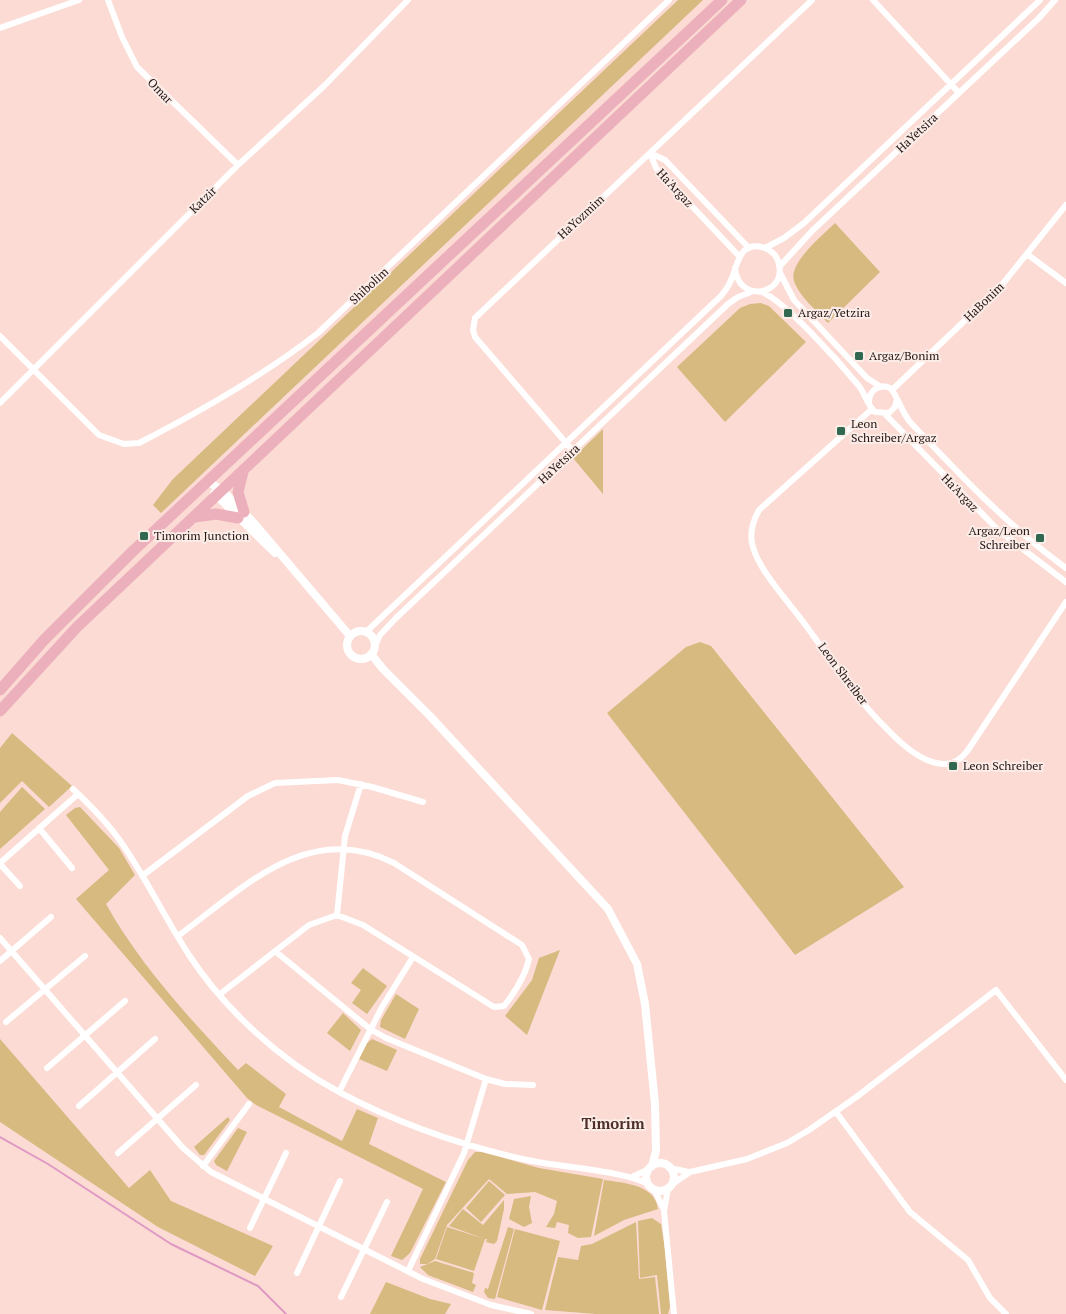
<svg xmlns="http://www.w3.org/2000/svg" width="1066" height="1314" viewBox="0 0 1066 1314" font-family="'PT Serif',serif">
<rect width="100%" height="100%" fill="#fbdbd3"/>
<path fill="#d6ba80" d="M678,0H703L161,513L153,505L173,479Z
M835,223L880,272L828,323C817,311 799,296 794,281C788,263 823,235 835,223Z
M761,303L769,306L806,342L725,422L677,367L740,308L750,304Z
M603,429V494L573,458Z
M700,642L711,646L904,887L795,955L607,713L686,647Z
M12,733L72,786L49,807L22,781L0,803V748Z
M22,787L45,809L0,849V812Z
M80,807L119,848L135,875L106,904C140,965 190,1019 238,1070L246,1063L286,1094L279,1107L342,1141L357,1109L378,1118L369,1144L446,1182L410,1253L402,1260L391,1256L423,1189L256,1105L247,1098L76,899L109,870L66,815L75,808Z
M560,950L527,1035L505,1016L532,980L539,958Z
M363,968L387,986L367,1014L352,1003L361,990L351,983Z
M396,994L419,1009L405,1039L380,1027L381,1020Z
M343,1013L361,1030L350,1051L327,1033Z
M0,1039L129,1188L150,1170L171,1201L273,1246L255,1276L158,1227L0,1122Z
M372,1039L397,1050L387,1071L359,1059L367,1043Z
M228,1117L230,1120L204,1155H200L194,1147Z
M238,1128L247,1132L227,1171L216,1165L214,1161Z
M475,1152H482L539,1168L603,1179L591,1237L578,1238L568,1233L569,1225L557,1222L555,1228L546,1227L554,1214L557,1201L535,1192L507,1194L489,1179L447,1225L435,1259L427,1264H420V1259L468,1160Z
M604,1180C623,1183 655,1184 658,1209L624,1220L594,1236Z
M489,1181L505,1195L481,1222L466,1208Z
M531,1196L529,1207L532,1223L524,1227L509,1219L514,1199Z
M504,1200V1209L497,1241L494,1244L486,1242L487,1239H485L474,1271L436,1259L447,1227L485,1239L449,1226L463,1209L483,1225Z
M652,1218L661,1224L665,1249L670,1307L668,1314H661L657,1275L640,1278L638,1221Z
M636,1222L639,1279L655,1277L659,1314H596L545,1310L558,1257L578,1260L581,1246L592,1244Z
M508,1227L514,1229L495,1299L488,1298L484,1292L485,1288L488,1289Z
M515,1229L560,1241L542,1310L497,1297Z
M435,1261L474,1273L472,1283L476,1285L473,1292L428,1275L420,1267Z
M386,1282L430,1299L451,1304L445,1314H370Z"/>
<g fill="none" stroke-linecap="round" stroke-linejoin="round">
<path stroke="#df99c4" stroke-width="2" d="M0,1137L48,1164L171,1244L258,1286L286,1314"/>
<path stroke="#fff" stroke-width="6" d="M108,0L122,37L137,67L238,165
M873,0L959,93
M0,28L79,0
M650,153L665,160L749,248
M650,153L656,168L739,256
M765,248L784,238L804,223L1040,0
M1027,254L1066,283
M780,266L812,231L1040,17L1055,0
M780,273L794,300L867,378L881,387
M762,292C786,302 840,363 859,386C865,394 868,406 875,412L889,413L895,407L897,399
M0,336L99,435L124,444L139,443C201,411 263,376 318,333L669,0
M892,390L1001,286L1066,205
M869,402C869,391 879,383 890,388C896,392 902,414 911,423C960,475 1008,526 1066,568
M0,403L238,165L324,86L408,0
M872,409L759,510C753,521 749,535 753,547C760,572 788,601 804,623C830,658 855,698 886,728C900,743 922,763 943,764C954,765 962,758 968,750L1066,602
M885,414L998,530L1066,582
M573,451L475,337L473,330L475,318L812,0
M366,632L721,296C725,291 729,286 731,280C738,265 739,239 765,248C772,251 778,257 779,265C786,295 738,304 735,268
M374,648L380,635L396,618L728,304L738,297L751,292
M73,789C90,805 107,822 121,842C146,878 165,918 189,955C225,1010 281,1061 339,1092C397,1123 463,1146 527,1160C557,1167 628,1171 649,1185
M39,828L72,868
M0,863L78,794
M0,864L20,886
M142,876L248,796L275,783L338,780L372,787L423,802
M337,915L345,836L361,784
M178,936C242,889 308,819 394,863L522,945L529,959C525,977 515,992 504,1006L494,1007L363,925L337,915L309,925L220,994
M0,938L183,1148L211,1172L423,1279L491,1305L531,1314
M275,951L370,1029L386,1038L486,1079L505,1084L533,1085
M0,961L51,917
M6,1022L85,956
M47,1068L125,1001
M339,1092L382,1007L413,957
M79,1106L155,1039
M836,1112L910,1212L968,1260L990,1298L1006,1314
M118,1153L196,1085
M203,1166L249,1104
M669,1168L689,1172
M632,1177L649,1169
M671,1185L690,1172L747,1159L787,1143L809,1130L855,1098L996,990L1066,1080
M654,1189L663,1208
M668,1189L664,1211L674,1314
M250,1228L286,1153
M408,1271L464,1153L486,1079
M297,1273L340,1181
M341,1297L387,1202"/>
<path stroke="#fff" stroke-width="8" d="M208,482L222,490L254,523L350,636
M214,493L275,553
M347 645a14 14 0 1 1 28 0a14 14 0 1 1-28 0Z
M371,654L383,669L430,716L608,909L637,964L645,1004L655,1104L656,1151L652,1166
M646 1177a14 14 0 1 1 28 0a14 14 0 1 1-28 0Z"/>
<path stroke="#ecb0bc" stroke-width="11" d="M243,472L238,492L244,512
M195,517L216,514L238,518
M0,690L44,640L132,552L722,0
M0,711L77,627L741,0"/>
</g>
<g fill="#32684f" stroke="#fcece8" stroke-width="2">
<rect x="783" y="308" width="10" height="10" rx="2.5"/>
<rect x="854" y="351" width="10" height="10" rx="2.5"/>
<rect x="836" y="426" width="10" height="10" rx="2.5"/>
<rect x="139" y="531" width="10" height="10" rx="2.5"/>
<rect x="1035" y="533" width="10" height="10" rx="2.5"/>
<rect x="948" y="761" width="10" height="10" rx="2.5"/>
</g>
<g text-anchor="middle" stroke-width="4" stroke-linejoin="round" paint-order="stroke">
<g font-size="12" fill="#231613" stroke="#fcece8">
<text transform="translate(160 91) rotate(46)" y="4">Omar</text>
<text transform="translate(917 133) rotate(-43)" y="4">HaYetsira</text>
<text transform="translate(675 188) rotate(47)" y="4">Ha'Argaz</text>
<text transform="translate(203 200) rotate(-45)" y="4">Katzir</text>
<text transform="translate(581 217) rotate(-43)" y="4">HaYozmim</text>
<text transform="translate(369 286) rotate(-43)" y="4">Shibolim</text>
<text transform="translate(984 302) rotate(-44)" y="4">HaBonim</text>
<text transform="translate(559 464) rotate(-43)" y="4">HaYetsira</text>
<text transform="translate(960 493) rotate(46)" y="4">Ha'Argaz</text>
<text transform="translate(843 674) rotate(53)" y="4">Leon Shreiber</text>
</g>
<g font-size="12" fill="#231613" stroke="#fcece8" text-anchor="start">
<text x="798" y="317">Argaz/Yetzira</text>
<text x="869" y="360">Argaz/Bonim</text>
<text x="851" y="428">Leon<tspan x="851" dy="14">Schreiber/Argaz</tspan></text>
<text x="1030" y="535" text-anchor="end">Argaz/Leon<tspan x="1030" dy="14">Schreiber</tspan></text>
<text x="154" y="540">Timorim Junction</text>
<text x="963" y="770">Leon Schreiber</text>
</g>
<g font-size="15" font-weight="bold" fill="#4e3029" stroke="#fcece8">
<text x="613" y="1129">Timorim</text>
</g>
</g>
</svg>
